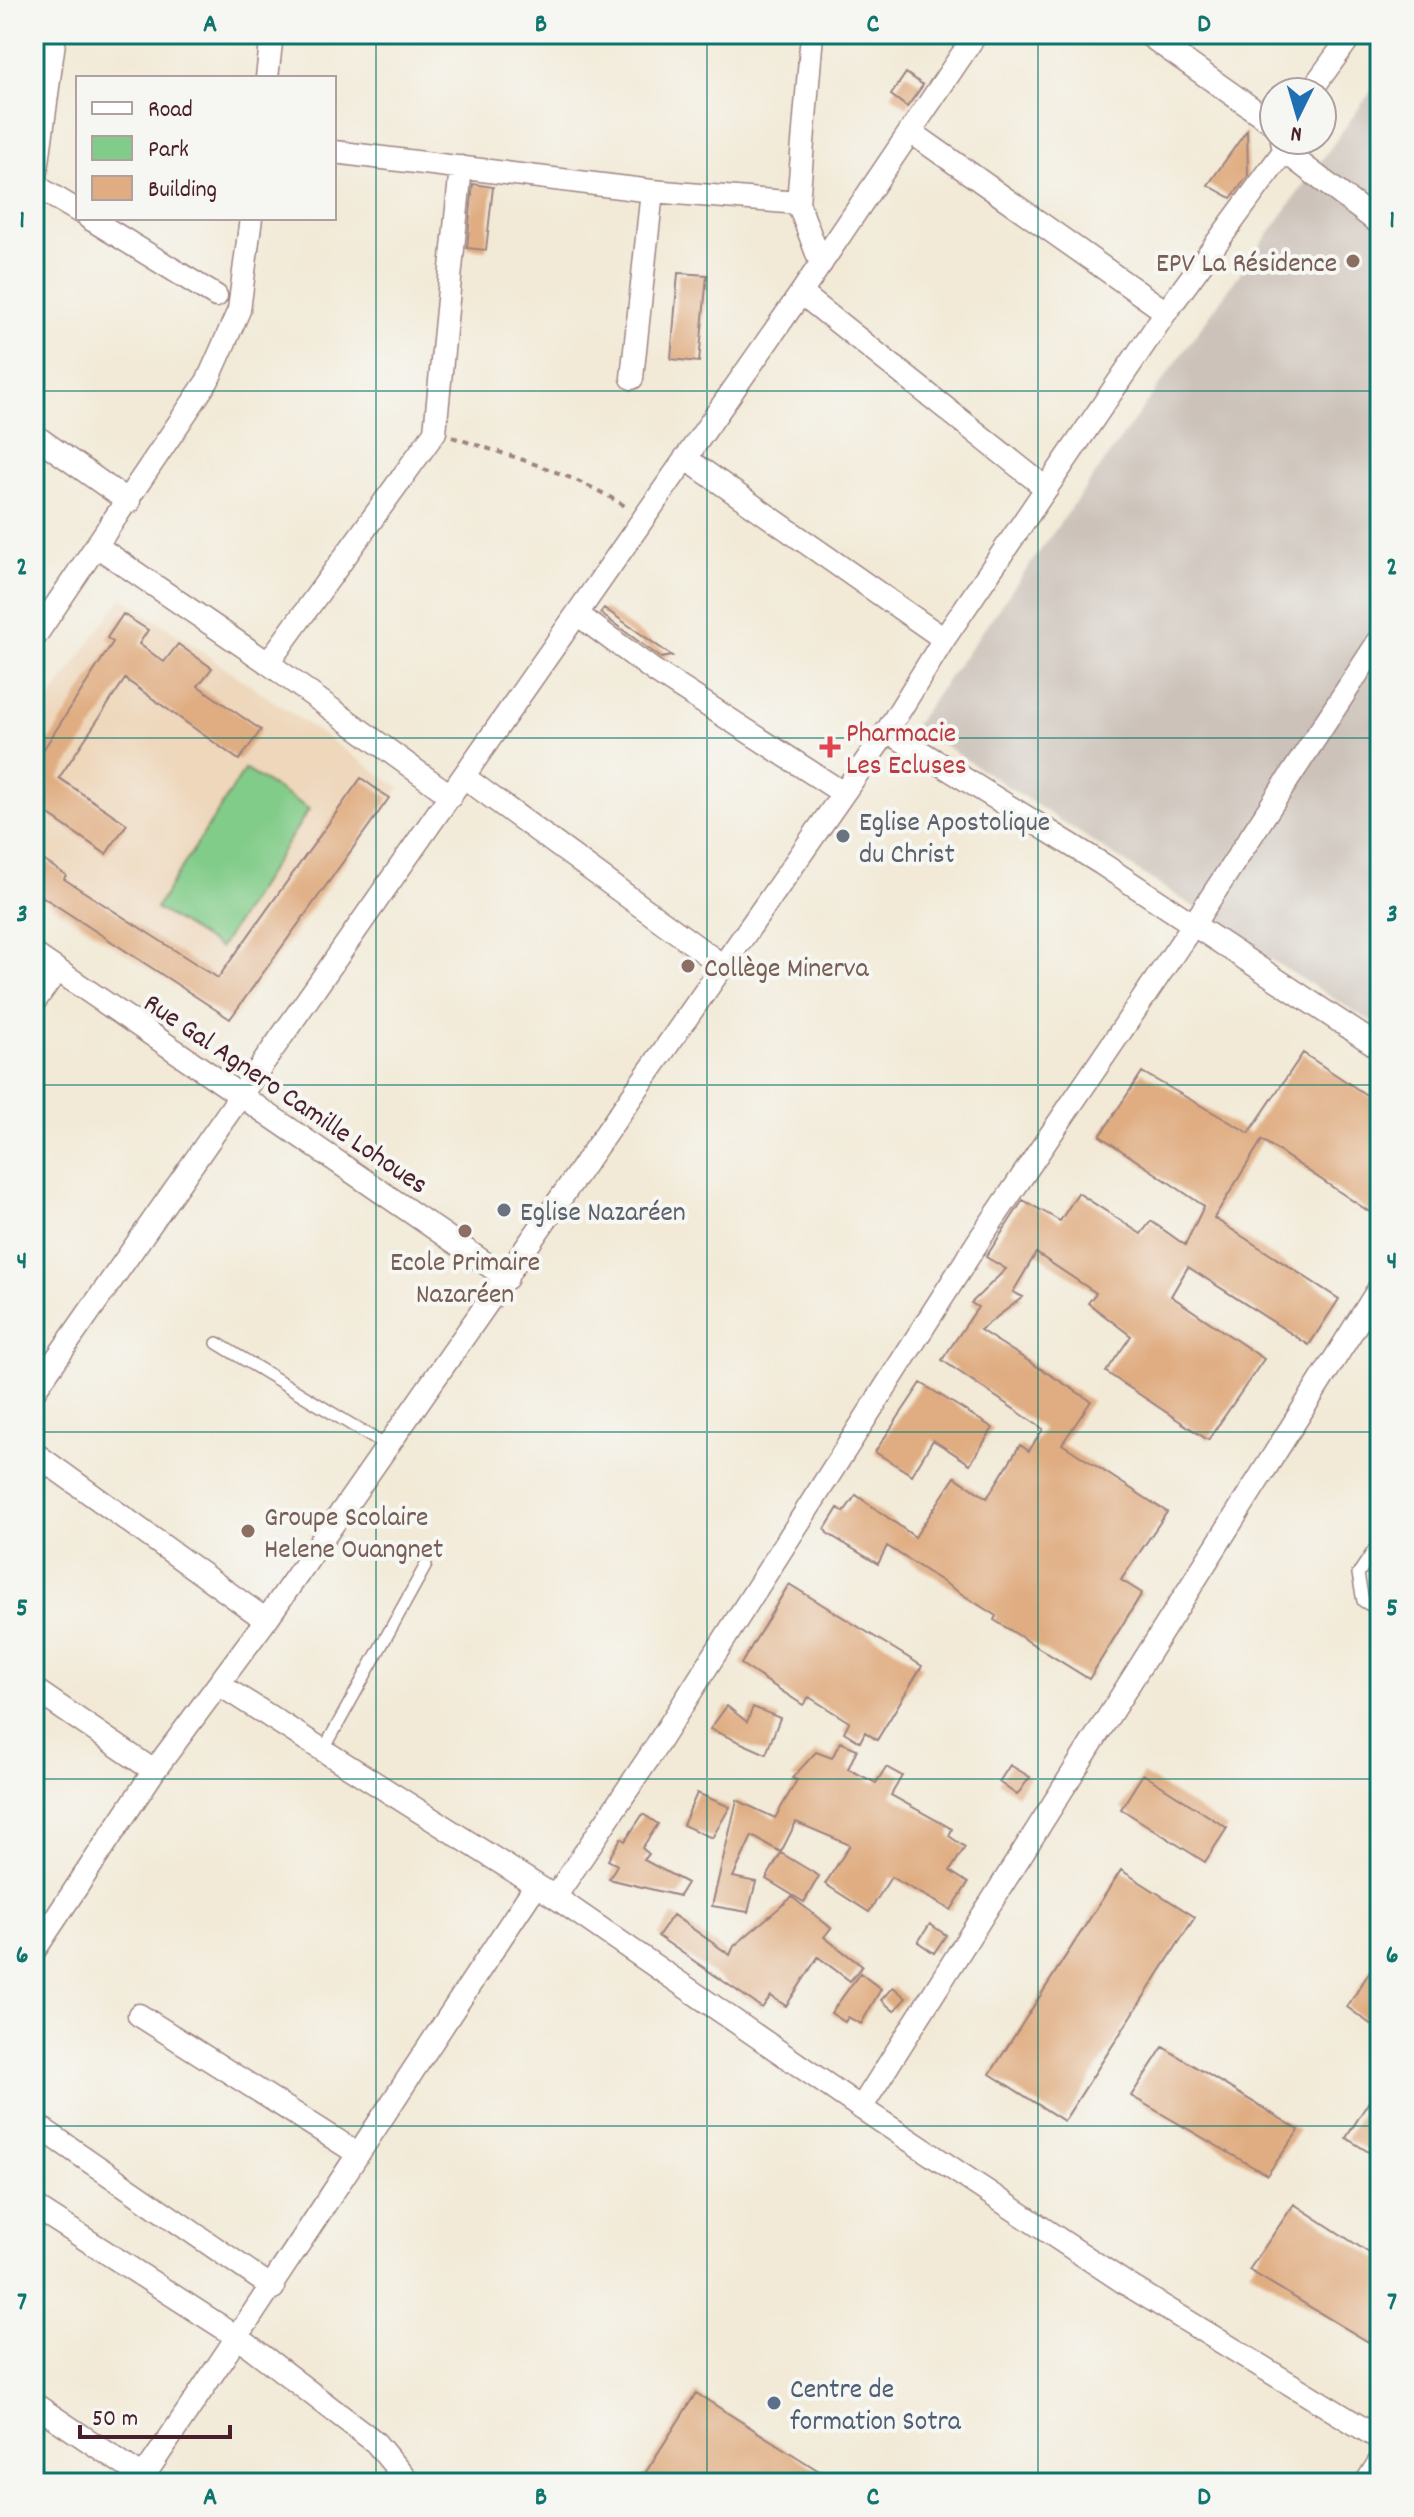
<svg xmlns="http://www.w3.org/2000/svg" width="1414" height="2517" viewBox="0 0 1414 2517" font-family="Dekko,sans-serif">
<rect width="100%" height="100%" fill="#f6f6f2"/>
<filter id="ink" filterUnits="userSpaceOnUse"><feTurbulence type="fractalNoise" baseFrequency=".0125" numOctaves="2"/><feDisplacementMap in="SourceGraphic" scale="16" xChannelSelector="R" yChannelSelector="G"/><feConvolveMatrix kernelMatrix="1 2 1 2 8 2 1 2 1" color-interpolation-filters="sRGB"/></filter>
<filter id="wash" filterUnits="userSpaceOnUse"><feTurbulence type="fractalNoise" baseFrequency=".006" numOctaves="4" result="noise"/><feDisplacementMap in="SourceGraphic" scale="32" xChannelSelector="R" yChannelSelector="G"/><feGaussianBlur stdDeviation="1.8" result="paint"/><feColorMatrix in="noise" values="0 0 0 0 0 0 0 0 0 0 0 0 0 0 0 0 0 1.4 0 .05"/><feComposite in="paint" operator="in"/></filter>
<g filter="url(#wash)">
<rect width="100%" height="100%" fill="#f2ead7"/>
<path fill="#eed7bb" d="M122,597L400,788L231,1023L34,895V722Z"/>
<path fill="#ccc2b9" d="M1380,79V1027L1224,931L1225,927L914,726Z"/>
<path fill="#82cc89" stroke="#66765a" stroke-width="2" d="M245,769L309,809L220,948L156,908Z"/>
<g id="blocks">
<path fill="#e0ad82" d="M906,73L923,85L907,107L891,95Z
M1247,130L1248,176L1231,198L1208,185Z
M473,184L493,187L486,250L467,248Z
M678,273L707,275L699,362L671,359Z
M604,608L672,656L661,658L600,613Z
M123,614L148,630L139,644L164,662L178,644L212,668L198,686L261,730L239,760L125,679L59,778L127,824L106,854L34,805V764L113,642L107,638Z
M361,778L389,798L230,1019L34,891V854L66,875L64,879L218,978Z
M1303,1053L1380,1104V1219L1262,1140L1214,1218L1339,1299L1309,1345L1188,1267L1171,1296L1264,1359L1208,1440L1106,1372L1131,1336L1088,1303L1096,1293L1036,1253L1013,1292L1023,1297L980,1330L1091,1401L1062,1444L1167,1512L1121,1580L1142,1593L1089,1679L994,1620L996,1616L887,1546L878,1564L827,1533L825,1529L838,1508L844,1512L856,1495L915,1537L955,1477L987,1498L1020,1445L1029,1451L1043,1429L942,1360L978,1307L971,1303L1006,1269L986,1257L1023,1200L1060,1221L1078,1193L1141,1234L1151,1221L1185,1245L1204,1206L1100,1136L1142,1072L1249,1133Z
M921,1383L993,1428L970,1464L933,1440L912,1475L875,1452Z
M789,1584L922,1666L877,1740L865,1732L860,1742L844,1732L849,1722L809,1697L803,1705L741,1664Z
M727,1706L747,1722L753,1707L780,1718L766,1754L710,1729Z
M840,1742L857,1749L848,1769L876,1783L886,1767L902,1776L891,1795L952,1829L949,1836L965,1847L950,1871L968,1883L951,1910L891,1877L869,1912L825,1884L850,1845L796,1822L781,1852L752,1836L733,1877L756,1882L748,1912L712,1906L737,1800L775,1818L797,1780L792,1778L816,1752L832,1758Z
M1010,1765L1030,1777L1017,1795L999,1782Z
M1143,1774L1227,1828L1205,1862L1121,1809Z
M697,1793L730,1807L712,1838L683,1825Z
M643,1814L658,1824L642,1848L649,1854L644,1860L687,1883L679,1896L609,1879L617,1865L608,1860L621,1838L625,1841Z
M781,1853L819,1876L804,1902L766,1879Z
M1121,1870L1195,1917L1064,2121L990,2074Z
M792,1897L831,1928L824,1937L862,1966L850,1981L818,1957L786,2006L771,1996L762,2008L658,1936L673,1915L730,1955L734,1946Z
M930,1924L946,1935L934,1953L918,1942Z
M1380,1956V2031L1347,2007Z
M860,1973L881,1989L861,2024L848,2017L845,2022L831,2013Z
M893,1987L906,1998L894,2011L881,2000Z
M1163,2047L1299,2130L1267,2175L1131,2096Z
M1380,2084V2159L1346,2138Z
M1294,2204L1380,2260V2349L1249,2270Z
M696,2393L838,2483H639Z"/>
</g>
</g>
<g filter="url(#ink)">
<use href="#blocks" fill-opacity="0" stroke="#9e8481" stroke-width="2"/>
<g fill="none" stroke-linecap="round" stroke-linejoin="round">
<g stroke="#9e8481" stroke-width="14">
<path id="service" d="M217,1343L388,1447
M1380,1541L1358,1574L1363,1601L1380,1611
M323,1751L426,1565"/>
</g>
<g stroke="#9e8481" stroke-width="25">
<path id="minor" d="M812,34L798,203L821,264
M1147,34L1274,124
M267,78L272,34
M1310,92L1352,34
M911,132L1166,312
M1284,151L1380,224
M334,152L652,191L798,203
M34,185L78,211
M35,185L55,34
M89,218L216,296
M801,293L1047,489
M632,378L652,191
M34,435L129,502
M685,458L944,639
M98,547L268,663L451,796
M577,614L653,670L843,793
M34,638L208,380L239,310L251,218
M268,663L435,432L461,167
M887,731L1102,864L1380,1048
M464,777L723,966
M34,954L507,1278
M34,1002L57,970
M34,1391L801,293L976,34
M34,1453L266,1620
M220,1685L555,1897L861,2108L1125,2283L1380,2439
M34,1689L154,1771
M555,1897L648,1759L979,1240L1193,925L1380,639
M34,1951L154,1771L266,1620L887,731L944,639L1166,312L1284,151L1282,140
M139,2015L357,2153
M861,2108L1380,1287
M34,2123L273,2288
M34,2206L239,2338L375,2442L409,2483
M34,2404L152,2483
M139,2483C274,2285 403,2084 536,1885
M1366,2483L1380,2461"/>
</g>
<path stroke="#9e8481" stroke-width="4" stroke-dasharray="6 6" stroke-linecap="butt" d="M452,437C513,457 574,473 628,508"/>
<use href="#service" stroke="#fff" stroke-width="11"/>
<use href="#minor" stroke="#fff" stroke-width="22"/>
</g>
</g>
<path fill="none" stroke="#0f766e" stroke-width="2" stroke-opacity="0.55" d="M376,34V2483M707,34V2483M1038,34V2483M34,391H1380M34,738H1380M34,1085H1380M34,1432H1380M34,1779H1380M34,2126H1380"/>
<g fill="#8d6e63" stroke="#f6f6f2" stroke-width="3">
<circle cx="1353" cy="261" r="8"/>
<circle cx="688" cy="966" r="8"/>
<circle cx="465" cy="1231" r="8"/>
<circle cx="248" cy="1531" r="8"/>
</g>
<path fill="#e0444e" stroke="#f6f6f2" stroke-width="3" d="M826 735h8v8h8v8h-8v8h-8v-8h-8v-8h8z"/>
<g fill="#6b7280" stroke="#f6f6f2" stroke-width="3">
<circle cx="843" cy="836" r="8"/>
<circle cx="504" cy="1210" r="8"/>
</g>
<circle fill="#5c6f8a" stroke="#f6f6f2" stroke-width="3" cx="774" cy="2403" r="8"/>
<g text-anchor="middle" stroke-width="8" stroke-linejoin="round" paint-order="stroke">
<g font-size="28" fill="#785e54" stroke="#f6f6f2" text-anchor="start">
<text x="1337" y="271" text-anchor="end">EPV La Résidence</text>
<text x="704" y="976">Collège Minerva</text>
<text x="465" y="1270" text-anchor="middle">Ecole Primaire<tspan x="465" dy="32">Nazaréen</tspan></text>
<text x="264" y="1525">Groupe Scolaire<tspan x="264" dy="32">Helene Ouangnet</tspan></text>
</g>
<g font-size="28" fill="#be3a42" stroke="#f6f6f2" text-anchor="start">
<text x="846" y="741">Pharmacie<tspan x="846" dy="32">Les Ecluses</tspan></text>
</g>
<g font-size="28" fill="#5b616d" stroke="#f6f6f2" text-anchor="start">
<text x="859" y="830">Eglise Apostolique<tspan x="859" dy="32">du Christ</tspan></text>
<text x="520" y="1220">Eglise Nazaréen</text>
</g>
<g font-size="28" fill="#4a1f2b" stroke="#f6f6f2">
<text transform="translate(287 1092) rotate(34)" y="10">Rue Gal Agnero Camille Lohoues</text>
</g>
<g font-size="28" fill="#4e5e75" stroke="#f6f6f2" text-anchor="start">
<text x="790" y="2397">Centre de<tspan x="790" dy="32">formation Sotra</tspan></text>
</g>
</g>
<rect width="1414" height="2517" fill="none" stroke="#f6f6f2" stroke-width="88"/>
<rect x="76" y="76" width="260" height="144" fill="#f6f6f2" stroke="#b1a0a2" stroke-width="2"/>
<rect x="92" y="102" width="40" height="12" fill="#ffffff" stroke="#b1a0a2" stroke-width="2"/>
<text x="148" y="116" font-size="24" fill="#4a1f2b">Road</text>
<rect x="92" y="136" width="40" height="24" fill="#82cc89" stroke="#b1a0a2" stroke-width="2"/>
<text x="148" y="156" font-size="24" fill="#4a1f2b">Park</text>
<rect x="92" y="176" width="40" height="24" fill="#e0ad82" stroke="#b1a0a2" stroke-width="2"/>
<text x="148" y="196" font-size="24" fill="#4a1f2b">Building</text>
<g transform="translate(1298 116) rotate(185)"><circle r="38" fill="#f6f6f2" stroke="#b1a0a2" stroke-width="2"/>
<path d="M0-6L14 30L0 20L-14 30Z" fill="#1f6fb2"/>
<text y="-12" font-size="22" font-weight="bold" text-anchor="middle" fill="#4a1f2b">N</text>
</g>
<path d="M80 2425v12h150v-12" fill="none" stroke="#4a1f2b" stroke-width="4"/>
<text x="92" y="2425" font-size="24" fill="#4a1f2b" stroke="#f6f6f2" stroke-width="6" paint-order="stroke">50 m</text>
<rect x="44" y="44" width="1326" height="2429" fill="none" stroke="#0f766e" stroke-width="3"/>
<g font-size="26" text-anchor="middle" font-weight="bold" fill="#0f766e">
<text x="210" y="31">A</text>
<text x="541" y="31">B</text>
<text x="873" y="31">C</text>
<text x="1204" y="31">D</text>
<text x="22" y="227">1</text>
<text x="1392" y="227">1</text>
<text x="22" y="574">2</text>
<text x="1392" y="574">2</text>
<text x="22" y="921">3</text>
<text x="1392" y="921">3</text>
<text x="22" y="1268">4</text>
<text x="1392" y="1268">4</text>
<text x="22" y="1615">5</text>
<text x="1392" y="1615">5</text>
<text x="22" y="1962">6</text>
<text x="1392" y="1962">6</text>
<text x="22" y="2309">7</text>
<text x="1392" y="2309">7</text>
<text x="210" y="2504">A</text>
<text x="541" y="2504">B</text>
<text x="873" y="2504">C</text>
<text x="1204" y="2504">D</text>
</g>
</svg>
